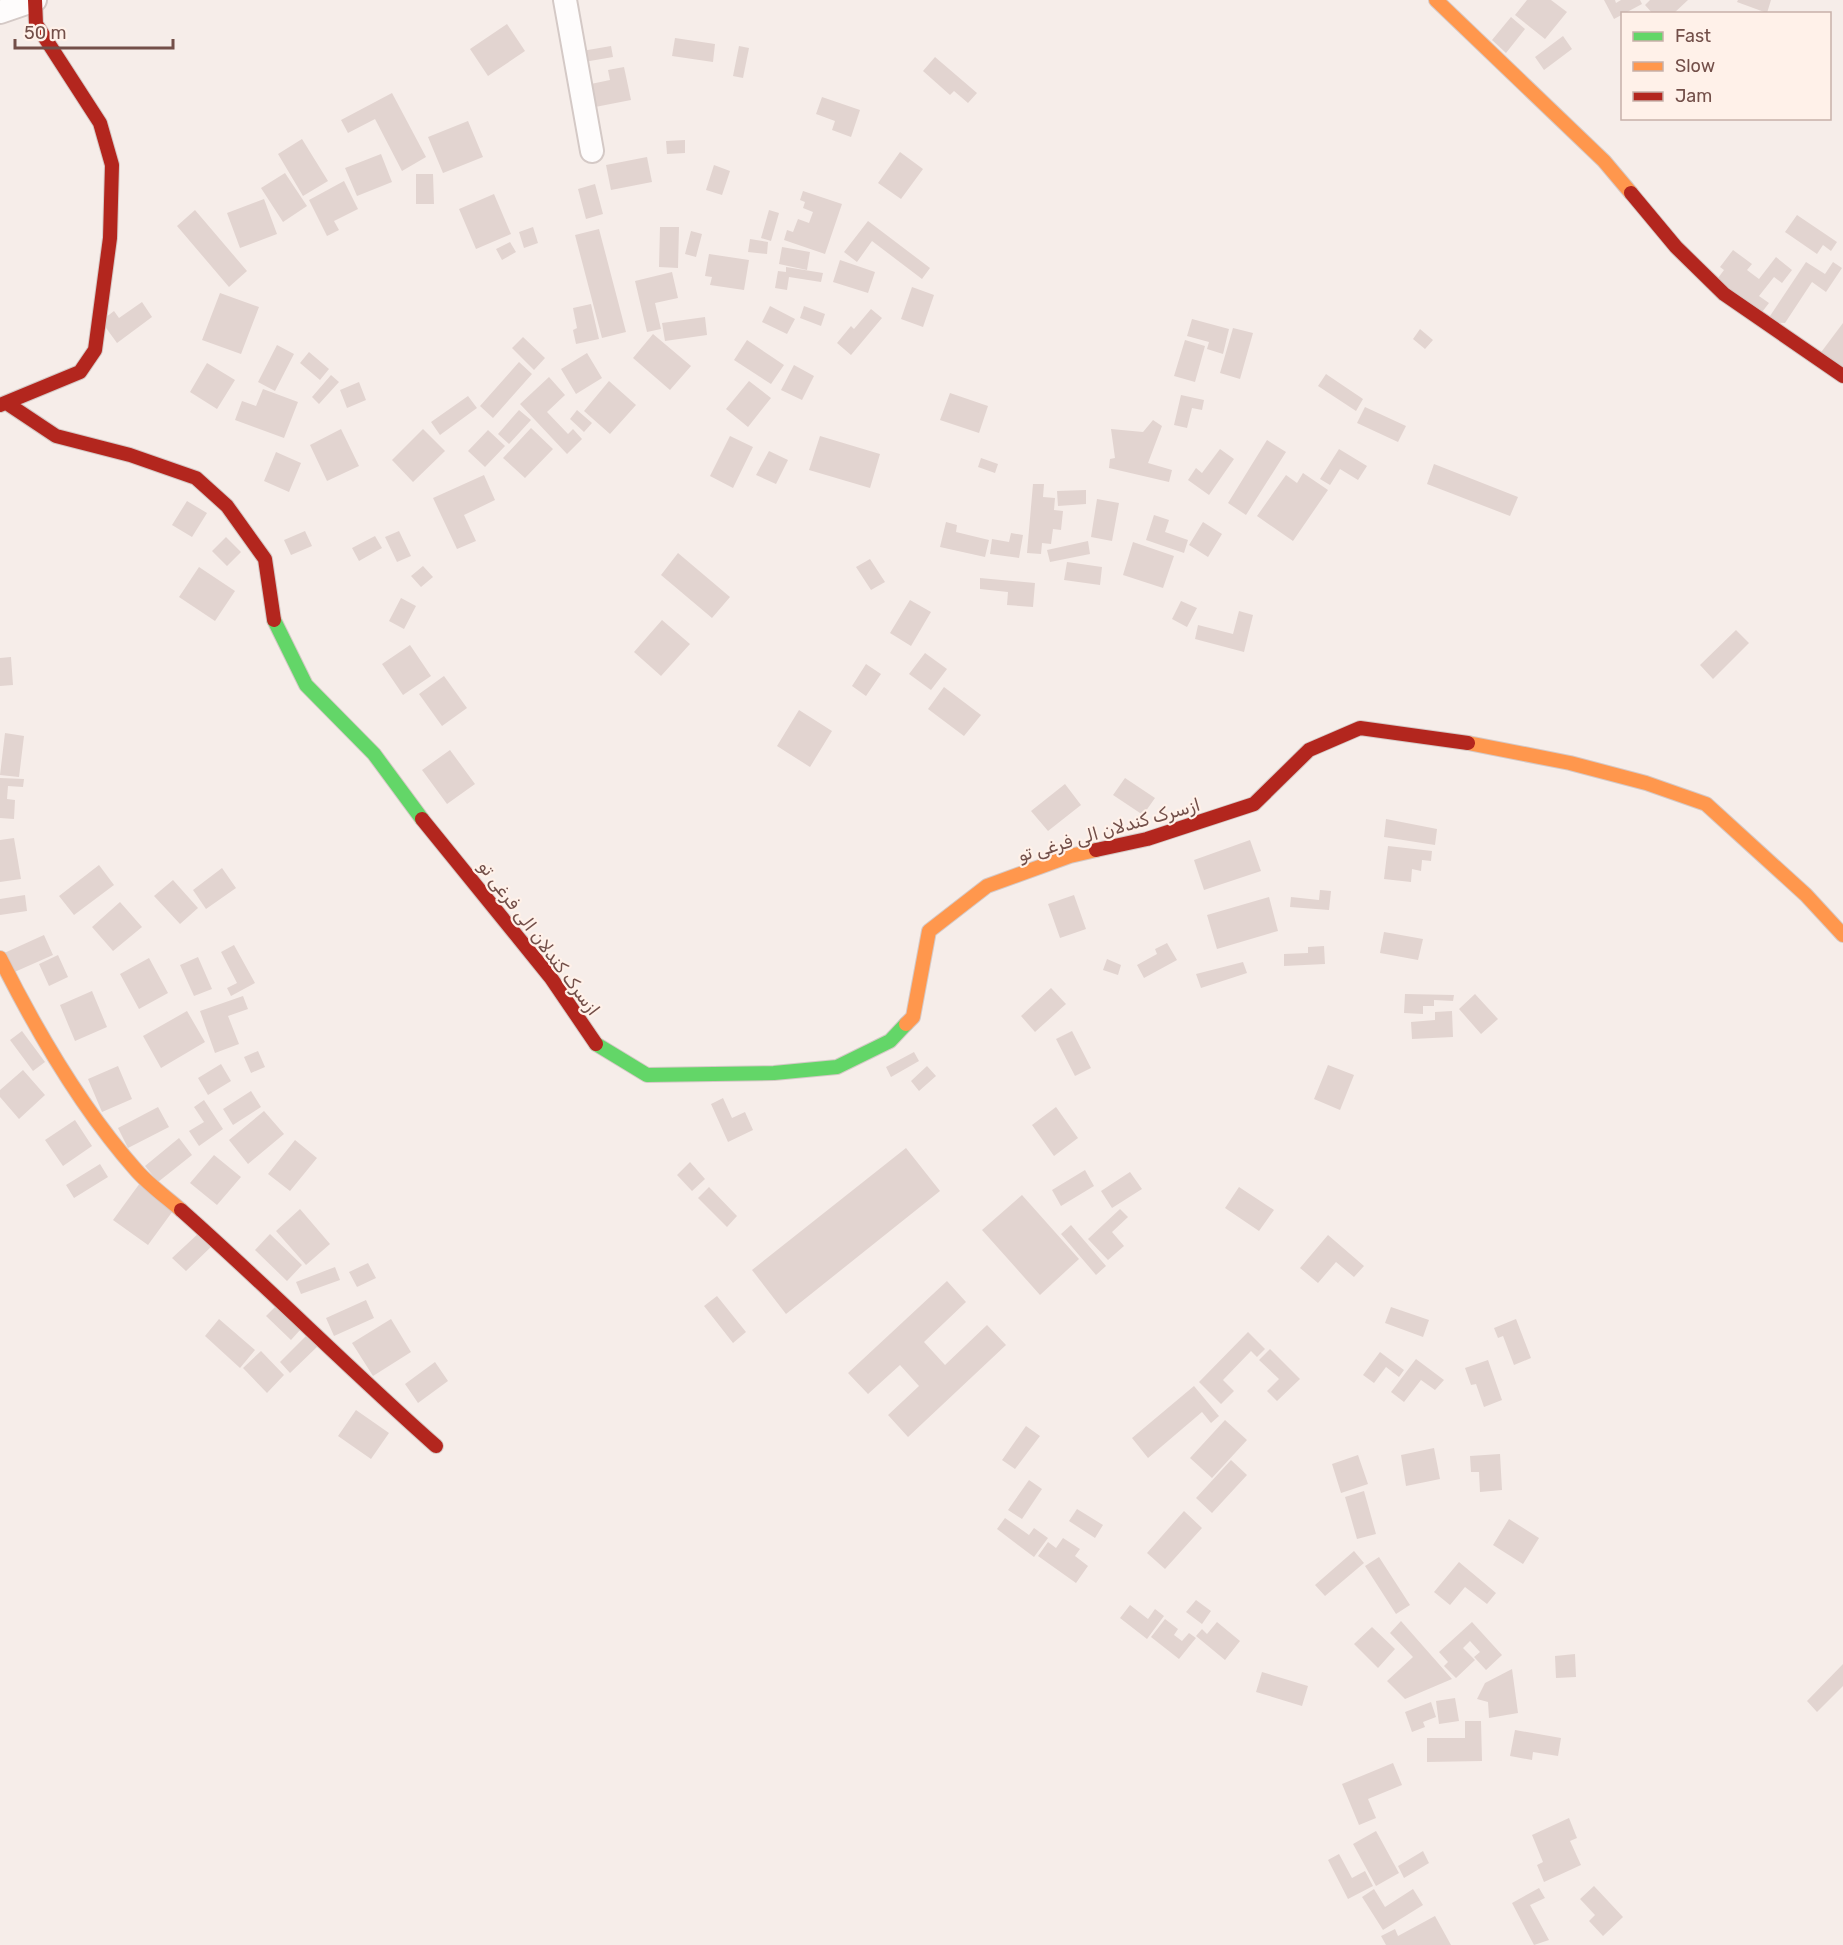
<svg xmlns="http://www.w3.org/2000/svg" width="1843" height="1945" viewBox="0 0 1843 1945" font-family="Rubik,'Noto Naskh Arabic',sans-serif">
<rect width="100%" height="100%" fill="#f6ede9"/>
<path fill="#e2d4d0" d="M1527,0H1551L1567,12L1545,39L1515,15Z
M1604,0H1615L1616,3L1621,0H1640L1642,4L1614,19Z
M1650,0H1688L1673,14H1653L1645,5Z
M1738,0H1771L1767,13L1737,2Z
M1511,17L1525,29L1506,53L1492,40Z
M507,24L525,51L488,76L470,49Z
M1563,36L1572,49L1544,70L1535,57Z
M675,38L715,44L713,62L672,56Z
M611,46L613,57L584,62L582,51Z
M739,46L749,48L743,78L733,76Z
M935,57L977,93L968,103L954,91L950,95L923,71Z
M624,67L631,100L590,108L586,85L610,80L608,70Z
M392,93L426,157L402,171L375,119L348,133L341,120Z
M822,97L860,110L851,137L832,130L835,121L816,114Z
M468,121L483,157L443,173L428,137Z
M302,139L328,181L303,196L278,154Z
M685,140V153L667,154L666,141Z
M900,152L923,169L901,199L878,183Z
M381,154L392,182L357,196L345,168Z
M647,157L652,182L611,190L606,165Z
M714,165L730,171L722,195L706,190Z
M285,173L307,206L283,222L261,188Z
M416,174H433L434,204H416Z
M344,181L358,209L334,221L339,230L327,236L309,200Z
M595,184L603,214L586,219L578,189Z
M803,191L842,204L825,254L784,240L787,230L793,232L798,219L809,223L813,212L803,208L805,202L800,200Z
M494,194L511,234L476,249L459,209Z
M264,199L277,234L240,248L227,213Z
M195,210L247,271L229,287L177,226Z
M769,210L779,213L771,241L761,238Z
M1797,215L1837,242L1831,251L1823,245L1817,254L1785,232Z
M868,221L930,268L922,279L872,241L857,262L844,252Z
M533,227L538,243L524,248L519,232Z
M660,227H679L678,268L659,267Z
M599,229L626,332L602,338L575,235Z
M691,231L702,234L696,257L685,254Z
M750,239L768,242L767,254L748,252Z
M510,242L516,252L502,260L496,249Z
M782,247L810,252L807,270L779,264Z
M1733,250L1752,264L1747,270L1759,279L1776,257L1792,270L1782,283L1774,277L1759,296L1769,303L1759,316L1715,282L1724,270L1720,267Z
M709,254L749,260L744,290L710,285L712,277L705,276Z
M840,260L875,272L868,293L833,282Z
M1806,262L1825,274L1833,262L1842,268L1826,292L1812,282L1785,323L1766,322Z
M786,267L823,273L821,282L789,277L787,290L775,288L778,271L786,272Z
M672,272L678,298L655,303L661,329L647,332L635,281Z
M912,287L934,295L923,327L901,319Z
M220,293L259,307L241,354L202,340Z
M142,302L152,317L117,343L101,321L114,311L119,318Z
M591,304L599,339L576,344L573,330L577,328L573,308Z
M770,306L795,319L787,334L762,322Z
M804,306L825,314L821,326L800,318Z
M871,309L882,318L851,355L837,343L851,326L854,329Z
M705,317L707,335L665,341L662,323Z
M1192,319L1229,329L1223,354L1207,349L1209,342L1187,336Z
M1843,323V373L1819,355Z
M1233,328L1253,333L1240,379L1220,373Z
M1420,329L1433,340L1425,349L1413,339Z
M653,334L691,366L670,390L633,358Z
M523,337L545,358L534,370L512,348Z
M747,340L784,365L771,384L734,360Z
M1185,340L1205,346L1195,382L1174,376Z
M277,345L294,354L275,391L258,382Z
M309,352L329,369L320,380L300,363Z
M587,353L602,378L576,394L561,369Z
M519,362L532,374L493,418L480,406Z
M207,363L235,380L217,409L190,392Z
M794,365L814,376L802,400L781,390Z
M1326,374L1363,399L1356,411L1318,386Z
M331,375L339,382L319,404L312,397Z
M549,377L565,395L547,412L568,434L573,429L582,439L567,454L520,404Z
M609,381L636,405L610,434L584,411Z
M749,381L771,398L748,427L726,409Z
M359,382L366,400L347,408L340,390Z
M263,389L298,402L284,438L235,420L242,401L256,406Z
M950,393L988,406L979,433L940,420Z
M1181,395L1204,400L1202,410L1192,408L1187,428L1174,425Z
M468,396L477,408L440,435L431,422Z
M1365,407L1406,426L1398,442L1357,423Z
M519,410L531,420L509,444L498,434Z
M577,410L592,423L584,432L570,419Z
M1153,420L1162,426L1148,463L1172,470L1169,482L1109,468L1110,459L1115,458L1111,429L1143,432Z
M531,428L553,449L525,478L503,458Z
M341,429L359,466L327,481L310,445Z
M423,429L445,451L413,482L392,460Z
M488,430L505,446L485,467L468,451Z
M730,436L753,447L733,488L710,476Z
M820,436L880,454L870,488L809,470Z
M1267,440L1286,452L1246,515L1228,503Z
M1220,449L1234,459L1209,495L1188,480L1196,468L1202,473Z
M1339,449L1367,466L1358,480L1340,469L1330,485L1320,479Z
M769,451L788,460L776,484L756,475Z
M276,452L301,463L289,492L264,481Z
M981,458L998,464L995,473L978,467Z
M1434,464L1518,497L1510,516L1427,484Z
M1303,473L1328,490L1293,541L1257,516L1286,475L1297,483Z
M484,475L495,500L464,515L476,541L457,549L433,498Z
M1033,484H1044L1043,497L1055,498L1054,510L1063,511L1061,530L1053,529L1051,544L1042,543L1041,554L1027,553Z
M1086,490V504L1058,506L1057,491Z
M1097,499L1119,503L1112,541L1091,537Z
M187,501L207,513L192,537L172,525Z
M1154,515L1169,520L1165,532L1188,540L1184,553L1146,540Z
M946,522L957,525L956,532L989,540L985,557L940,547Z
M1203,522L1222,534L1208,557L1189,545Z
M305,531L312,546L291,555L284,540Z
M399,531L411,556L397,562L385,537Z
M1011,533L1023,535L1019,558L990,554L992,539L1009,542Z
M375,536L382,548L359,561L352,548Z
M226,537L241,552L227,566L212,551Z
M1088,541L1090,554L1050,562L1047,550Z
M1133,542L1174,556L1163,588L1123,575Z
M678,553L730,597L712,618L661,575Z
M870,559L885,582L871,590L856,567Z
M1067,562L1102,567L1100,585L1064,580Z
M423,566L433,577L421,587L411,576Z
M199,567L235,591L215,621L179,597Z
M980,578L1035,583L1033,607L1007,605L1008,592L980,589Z
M401,598L416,606L404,629L389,621Z
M910,600L931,612L911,646L890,633Z
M1181,601L1197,608L1187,627L1172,619Z
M1239,611L1253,615L1244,652L1195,639L1198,625L1233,634Z
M662,620L690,644L661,676L634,652Z
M1736,630L1749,643L1713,679L1700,665Z
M410,645L431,676L403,695L382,664Z
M925,653L947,669L931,690L909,674Z
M11,657L13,685L0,686V658Z
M866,664L881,674L866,696L852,686Z
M444,676L467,708L442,726L419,694Z
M944,687L981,715L964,736L928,709Z
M799,710L832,731L810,767L777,746Z
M5,733L24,736L19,777L0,775Z
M450,750L475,784L447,804L422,770Z
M0,778L24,779L23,787L8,786L7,799L15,800L14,819L0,818Z
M1125,778L1155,798L1143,815L1113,795Z
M1065,784L1081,805L1048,831L1031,811Z
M1386,819L1437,829L1435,845L1384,837Z
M14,838L21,879L0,882V840Z
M1250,840L1261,871L1204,890L1194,860Z
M1388,846L1432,851L1431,861L1422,860L1421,871L1412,869L1411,882L1384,879Z
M99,865L114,885L74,915L59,896Z
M222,868L236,888L206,909L193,890Z
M173,880L198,908L180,924L154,896Z
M1320,890L1331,891L1329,910L1290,907L1291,897L1319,900Z
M25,895L27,911L0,915V899Z
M1074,895L1086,929L1060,938L1048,904Z
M1269,897L1278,931L1217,949L1207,915Z
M120,902L142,927L113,951L92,927Z
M1384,932L1423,939L1418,960L1380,953Z
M44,935L53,955L10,974L2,954Z
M1167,943L1177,960L1144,978L1137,965L1157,954L1155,949Z
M234,945L255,983L231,996L227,988L237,983L221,952Z
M1324,946L1325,964L1284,966V954L1308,953V947Z
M58,955L68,977L49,986L39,964Z
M198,957L212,989L194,996L180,965Z
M149,958L168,993L139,1009L120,974Z
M1107,959L1121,965L1118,975L1103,970Z
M1243,962L1247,973L1201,988L1196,974Z
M1051,988L1066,1004L1035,1032L1021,1016Z
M92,991L107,1027L75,1041L60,1005Z
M1405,994L1454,995L1453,1001L1434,1000V1006H1423V1014L1404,1013Z
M1475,994L1498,1019L1481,1034L1459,1009Z
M243,996L248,1009L228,1016L239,1044L215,1053L200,1011Z
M187,1011L205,1042L161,1068L143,1036Z
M1452,1011L1453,1037L1412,1039L1411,1022L1435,1020V1012Z
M22,1031L45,1062L33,1071L10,1040Z
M1072,1031L1091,1068L1075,1076L1056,1039Z
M258,1051L265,1067L251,1073L244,1057Z
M914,1052L919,1061L891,1077L886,1067Z
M221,1064L231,1081L208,1095L198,1078Z
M1328,1065L1354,1075L1340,1110L1314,1099Z
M118,1066L132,1099L102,1112L88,1079Z
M927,1066L936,1076L919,1091L911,1081Z
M23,1070L45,1095L19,1119L0,1097V1090Z
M251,1091L261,1107L233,1125L223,1109Z
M723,1098L732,1118L745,1112L753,1130L728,1142L711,1104Z
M204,1100L223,1129L199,1146L189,1131L204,1122L194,1107Z
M158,1107L169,1127L128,1148L118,1128Z
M1056,1107L1078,1138L1054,1156L1032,1125Z
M264,1111L284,1134L248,1164L229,1140Z
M75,1120L92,1146L63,1166L45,1140Z
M179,1138L192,1155L158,1182L145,1166Z
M295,1140L317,1158L290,1191L268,1174Z
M906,1148L940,1191L786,1314L752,1270Z
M214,1155L241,1177L217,1205L190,1183Z
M690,1162L705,1179L692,1191L677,1175Z
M100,1164L108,1177L74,1198L66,1185Z
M1085,1170L1094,1186L1061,1206L1052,1190Z
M1130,1172L1142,1189L1112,1208L1101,1191Z
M140,1183L175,1208L148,1245L113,1220Z
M709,1187L737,1216L727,1227L698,1198Z
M1239,1187L1274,1210L1259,1231L1225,1208Z
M1022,1195L1079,1259L1040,1295L982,1230Z
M300,1209L330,1244L306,1265L276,1231Z
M1120,1209L1128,1217L1112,1232L1124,1246L1108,1260L1088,1239Z
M1071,1225L1106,1266L1096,1275L1061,1234Z
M200,1232L213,1245L186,1271L172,1258Z
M270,1234L302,1265L287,1281L255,1250Z
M1328,1235L1364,1266L1354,1277L1336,1262L1318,1283L1300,1268Z
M368,1263L376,1278L357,1287L349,1272Z
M335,1267L340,1280L301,1294L296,1282Z
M947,1281L966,1302L924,1342L945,1365L987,1325L1006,1345L908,1437L888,1415L919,1386L900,1365L868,1394L848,1373Z
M717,1296L746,1332L733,1343L704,1306Z
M366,1300L374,1318L334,1336L326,1318Z
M275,1307L300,1330L291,1340L266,1316Z
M1391,1307L1429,1320L1423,1337L1385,1323Z
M219,1319L255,1350L240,1368L205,1336Z
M391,1319L411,1352L373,1376L352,1343Z
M1516,1319L1531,1358L1514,1365L1503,1336L1498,1338L1494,1328Z
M1248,1332L1265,1349L1257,1357L1251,1351L1223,1380L1234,1391L1221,1404L1199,1382Z
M308,1334L319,1345L290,1373L280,1362Z
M1270,1349L1300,1379L1277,1401L1267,1391L1279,1379L1259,1360Z
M261,1351L284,1375L267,1393L243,1368Z
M1380,1352L1404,1370L1399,1377L1386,1367L1374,1383L1363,1375Z
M1416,1359L1444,1380L1435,1390L1421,1380L1404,1402L1391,1392Z
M1488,1360L1502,1400L1484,1407L1476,1384L1471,1385L1465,1368Z
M435,1362L448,1381L418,1403L405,1384Z
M1194,1386L1219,1416L1211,1423L1202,1412L1148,1458L1132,1438Z
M356,1410L389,1433L371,1459L338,1436Z
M1225,1420L1247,1440L1212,1478L1190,1458Z
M1026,1426L1040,1436L1015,1469L1002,1460Z
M1434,1448L1440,1479L1406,1486L1401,1455Z
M1500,1454L1502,1490L1480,1492L1479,1472H1471L1470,1456Z
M1358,1455L1368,1484L1341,1493L1332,1464Z
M1231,1460L1247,1475L1212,1513L1196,1498Z
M1029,1480L1042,1489L1022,1519L1008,1510Z
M1364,1491L1376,1534L1357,1539L1345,1497Z
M1077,1509L1103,1525L1095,1538L1069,1521Z
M1184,1511L1202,1528L1165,1569L1147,1553Z
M1005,1518L1029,1535L1034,1528L1048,1538L1034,1557L997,1529Z
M1509,1519L1539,1538L1523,1564L1493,1545Z
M1063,1538L1080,1549L1075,1556L1088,1566L1076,1583L1038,1556L1048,1542L1056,1548Z
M1354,1551L1364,1563L1325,1596L1315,1585Z
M1379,1557L1410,1605L1396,1614L1365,1566Z
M1459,1562L1496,1593L1487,1604L1465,1587L1450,1605L1434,1592Z
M1196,1600L1211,1611L1202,1624L1186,1612Z
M1130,1605L1148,1619L1155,1609L1164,1616L1147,1639L1120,1618Z
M1165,1619L1178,1629L1174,1635L1182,1641L1189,1633L1196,1638L1179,1659L1151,1637Z
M1401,1621L1452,1679L1405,1699L1387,1681L1413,1657L1390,1633Z
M1217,1622L1240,1641L1225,1660L1196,1636L1202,1629L1207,1634Z
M1472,1622L1502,1655L1486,1670L1474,1657L1480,1652L1470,1641L1463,1648L1475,1660L1456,1678L1444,1666L1448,1662L1439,1652Z
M1372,1627L1395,1649L1378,1668L1354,1644Z
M1575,1654L1576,1677L1556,1678L1555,1656Z
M1843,1664V1686L1817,1712L1807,1701Z
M1512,1669L1518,1713L1489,1718L1488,1702L1477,1699L1485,1683Z
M1262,1672L1308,1686L1302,1706L1256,1692Z
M1455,1698L1459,1721L1439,1724L1436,1701Z
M1431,1702L1436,1717L1423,1722L1425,1727L1412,1732L1405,1712Z
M1465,1721H1481L1482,1761L1427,1762V1738H1465Z
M1515,1730L1561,1738L1558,1756L1533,1752L1532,1760L1510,1756Z
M1393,1763L1402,1785L1368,1799L1376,1818L1359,1825L1342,1784Z
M1569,1818L1577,1838L1570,1841L1581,1865L1544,1882L1537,1865L1543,1862L1532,1835Z
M1376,1831L1399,1873L1376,1886L1353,1844Z
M1423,1851L1429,1863L1404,1878L1398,1866Z
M1339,1854L1352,1878L1365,1871L1373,1886L1348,1899L1328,1860Z
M1594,1886L1623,1917L1603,1936L1589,1921L1595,1915L1580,1899Z
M1539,1888L1545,1898L1530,1905L1549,1940L1534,1945L1512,1903Z
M1374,1889L1385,1907L1413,1889L1423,1905L1383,1930L1362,1897Z
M1435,1916L1451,1945H1386L1381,1936L1395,1929L1398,1936Z"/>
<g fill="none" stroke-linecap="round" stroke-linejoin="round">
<g stroke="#d4c9c6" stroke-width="26">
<path id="street" d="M565,0L592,151
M0,12L35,0"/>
</g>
<g stroke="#d5c9c6" stroke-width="16">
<path id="fast" d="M274,620L306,685L374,754L422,819
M596,1044L647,1075L774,1073L837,1067L890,1041L906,1024"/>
</g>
<g stroke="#d5c9c6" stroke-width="16">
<path id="slow" d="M1436,0L1604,161L1631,193
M1468,743L1570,763L1646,783L1706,804L1806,895L1843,935
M0,958C37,1032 81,1108 136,1170C149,1185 166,1197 181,1210
M906,1024L913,1017L929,931L987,886L1070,856L1096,850"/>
</g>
<g stroke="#d5c9c6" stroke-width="16">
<path id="jam" d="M1631,193L1676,247L1724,294L1843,376
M8,404L56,436L130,455L196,478L227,506L265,559L274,620
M0,405L80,372L95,350L110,238L112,165L100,123L36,24L35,0
M422,819L551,978L596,1044
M1096,850L1147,839L1254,804L1309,750L1360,728L1468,743
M181,1210C268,1287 349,1369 436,1446"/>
</g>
<use href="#street" stroke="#fefcfc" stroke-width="22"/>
<use href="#fast" stroke="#63d668" stroke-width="14"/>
<use href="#slow" stroke="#ff974d" stroke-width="14"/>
<use href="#jam" stroke="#b3261e" stroke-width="14"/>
</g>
<g text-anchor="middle" stroke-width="4.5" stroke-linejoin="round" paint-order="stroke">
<g font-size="18" fill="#734f49" stroke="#fff1e9">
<text transform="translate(1109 830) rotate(-16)" y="6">ازسرک کندلان الی فرغی تو</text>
<text transform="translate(539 938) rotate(53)" y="6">ازسرک کندلان الی فرغی تو</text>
</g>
</g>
<rect x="1621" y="12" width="210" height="108" fill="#fff1e9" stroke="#c7b0a9" stroke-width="1.5"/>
<rect x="1633" y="32" width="30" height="9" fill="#63d668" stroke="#c7b0a9" stroke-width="1.5"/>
<text x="1675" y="42" font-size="18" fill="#734f49">Fast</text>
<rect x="1633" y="62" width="30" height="9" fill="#ff974d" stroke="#c7b0a9" stroke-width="1.5"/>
<text x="1675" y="72" font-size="18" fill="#734f49">Slow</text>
<rect x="1633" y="92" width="30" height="9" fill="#b3261e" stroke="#c7b0a9" stroke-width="1.5"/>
<text x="1675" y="102" font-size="18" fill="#734f49">Jam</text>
<path d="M15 39v9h158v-9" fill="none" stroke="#734f49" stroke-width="3"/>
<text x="24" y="39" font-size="18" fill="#734f49" stroke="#fff1e9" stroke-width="4.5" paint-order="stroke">50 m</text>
</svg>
